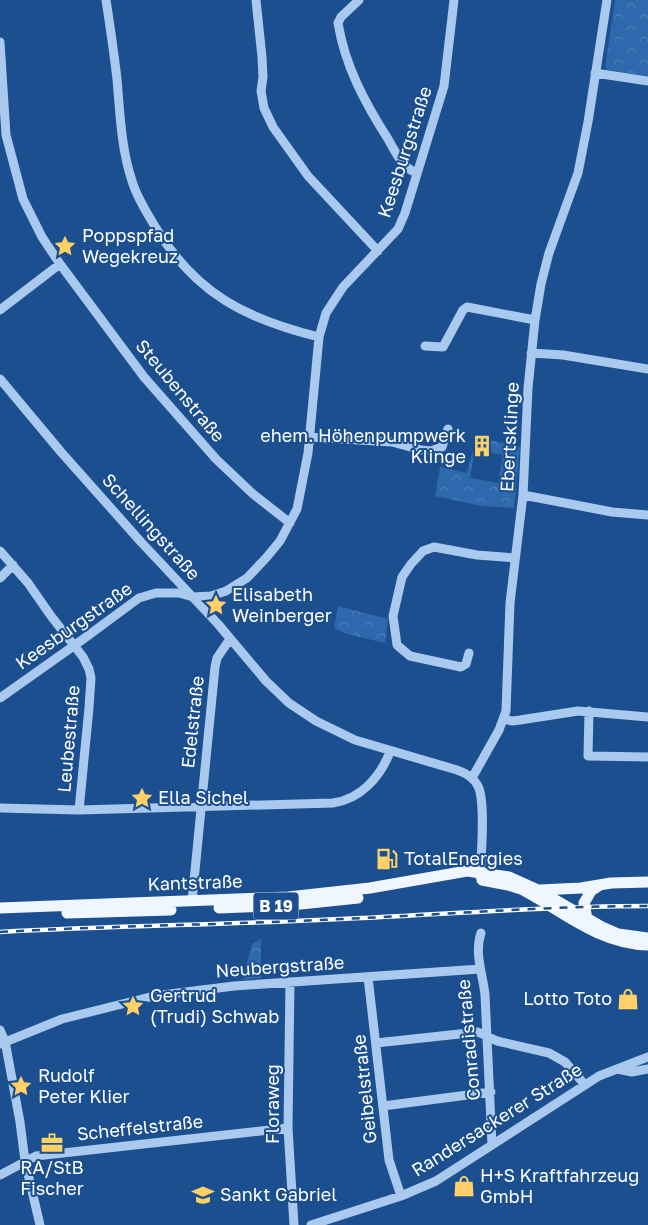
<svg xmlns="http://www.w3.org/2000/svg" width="648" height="1225" viewBox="0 0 648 1225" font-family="'Golos Text',sans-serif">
<defs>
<pattern id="forest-crowns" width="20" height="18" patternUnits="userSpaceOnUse" patternTransform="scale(1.25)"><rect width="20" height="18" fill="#2e69ad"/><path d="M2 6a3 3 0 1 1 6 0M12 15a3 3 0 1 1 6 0" fill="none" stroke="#4d80b9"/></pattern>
</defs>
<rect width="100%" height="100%" fill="#1b4f8f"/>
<path fill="url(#forest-crowns)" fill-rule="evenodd" d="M615,0H648V76L607,70L605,67Z
M477,437L520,447L514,508L482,506L435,496L440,467L467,473L475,442ZM475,450L503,455L498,483L470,478Z
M338,606L388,619L385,643L347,634L334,628Z
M261,939V978L243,980L252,944Z"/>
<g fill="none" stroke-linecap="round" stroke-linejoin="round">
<path stroke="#a9c9ee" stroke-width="9" d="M106,0C110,26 114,53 117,79C120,113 121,148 132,181C137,198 147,213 156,228C196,294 246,319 319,337
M256,0L262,57L263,77L261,91L264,108L273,127L308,176L378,251
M359,0L341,17L338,23C345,66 365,103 388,139C395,151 402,168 417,173
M0,42L6,135L23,199L42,237L60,264L144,377L216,459L253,494L290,523
M595,73L648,81
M0,310L60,264
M425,346L443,347L463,310L467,307L535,320
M531,353L563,355L648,369
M0,379L61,452L141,542L218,624L266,681L289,703L316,721L355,740L457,770C466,773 474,778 478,786C486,802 481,858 480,877
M310,437L392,442L421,450L431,451L442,447L448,429
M523,495L612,512L648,515
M0,551L28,583L51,616L83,657L89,669L91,678L89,708L79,810
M0,578L13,565
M469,653L466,664L461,667L410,656L397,645L393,616L402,577L411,564L423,551L434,547L477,555L515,558
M0,698L82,640L139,598L156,593H179L193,597L211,596L226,591L247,578L266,558L280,541L297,509L308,453L319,337L326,313L343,287L398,229L405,213L444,86L454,0
M589,711L588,756L648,757
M504,719L512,721L520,720L578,711L648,717
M472,778L499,730L506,711L510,603L523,495L528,388L535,320L541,284L549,253L578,173L588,122L607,0
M0,808L79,810L333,803C361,799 380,777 390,752
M192,901L215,667L217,658L230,639
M481,933C474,953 483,975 485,995L492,1145
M368,977L389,1160L401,1196
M290,982L288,1128L294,1225
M0,1030L5,1041L20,1122L25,1161L40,1225
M376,1043L478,1032L497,1041L549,1053L565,1062L585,1085
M0,1044L62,1019L154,996L234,986L480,969
M617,1069L632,1072L648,1069
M383,1106L491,1092
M0,1175L36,1156L288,1128
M311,1225L401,1196L436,1181L599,1076L648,1057"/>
<path stroke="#f0f6ff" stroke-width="11" d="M482,880L508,885L521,889C563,911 599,944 648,945
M540,890L581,888L611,883L648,882
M0,908L288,897L370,888L467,871L509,877L538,890L602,927L618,934L648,938
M219,908L291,905L358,898
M67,913L171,910
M587,919L584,903L591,891L600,885"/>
<g stroke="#fff" stroke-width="4.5">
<path id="rail" d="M0,932C106,926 212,925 318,920C428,916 538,906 648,906"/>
</g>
<use href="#rail" stroke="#1b4f8f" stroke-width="2.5" stroke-dasharray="8" stroke-linecap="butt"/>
</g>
<defs>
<g id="sight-bare" transform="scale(1.725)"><path d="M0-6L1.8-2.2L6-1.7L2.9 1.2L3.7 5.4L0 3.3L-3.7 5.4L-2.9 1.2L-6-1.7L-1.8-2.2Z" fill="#ffd166" stroke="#1b4f8f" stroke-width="2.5" paint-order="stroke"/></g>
<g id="building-bare" transform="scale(1.725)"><path d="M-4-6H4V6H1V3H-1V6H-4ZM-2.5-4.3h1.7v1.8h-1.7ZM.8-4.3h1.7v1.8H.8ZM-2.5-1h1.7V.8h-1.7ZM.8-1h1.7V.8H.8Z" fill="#ffd166" stroke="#1b4f8f" stroke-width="2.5" paint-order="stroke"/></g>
<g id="fuel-bare" transform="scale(1.725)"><path d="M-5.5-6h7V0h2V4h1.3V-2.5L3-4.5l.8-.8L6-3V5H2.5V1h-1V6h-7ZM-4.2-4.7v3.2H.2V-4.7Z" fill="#ffd166" stroke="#1b4f8f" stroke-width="2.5" paint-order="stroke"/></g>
<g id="shop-bare" transform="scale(1.725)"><path d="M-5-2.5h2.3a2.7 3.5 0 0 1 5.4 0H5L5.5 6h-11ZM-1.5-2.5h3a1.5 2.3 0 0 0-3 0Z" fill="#ffd166" stroke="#1b4f8f" stroke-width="2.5" paint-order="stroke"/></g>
<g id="office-bare" transform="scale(1.725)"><path d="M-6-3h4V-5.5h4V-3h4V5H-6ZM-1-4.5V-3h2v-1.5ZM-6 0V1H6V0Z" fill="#ffd166" stroke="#1b4f8f" stroke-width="2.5" paint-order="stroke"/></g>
<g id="school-bare" transform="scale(1.725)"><path d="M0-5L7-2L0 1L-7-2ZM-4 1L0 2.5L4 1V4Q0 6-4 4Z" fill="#ffd166" stroke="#1b4f8f" stroke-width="2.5" paint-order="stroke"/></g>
</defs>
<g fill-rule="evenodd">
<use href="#sight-bare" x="65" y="246"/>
<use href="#building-bare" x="482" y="446"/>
<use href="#sight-bare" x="216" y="605"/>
<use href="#sight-bare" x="142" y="798"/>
<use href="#fuel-bare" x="387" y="859"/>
<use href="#shop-bare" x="628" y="999"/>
<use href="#sight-bare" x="133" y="1006"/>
<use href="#sight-bare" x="21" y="1086"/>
<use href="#office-bare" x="52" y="1143"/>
<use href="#shop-bare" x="464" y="1186"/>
<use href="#school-bare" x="203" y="1195"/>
</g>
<g text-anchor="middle" stroke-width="4" stroke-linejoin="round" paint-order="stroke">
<rect fill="#1b4f8f" stroke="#bbcadd" stroke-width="1" x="253.5" y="892.5" width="45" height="27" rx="4"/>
<g font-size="16" font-weight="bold" fill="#fff">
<text x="276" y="912">B 19</text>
</g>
<g font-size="18" fill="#fff" stroke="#1b4f8f">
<text transform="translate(405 152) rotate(-72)" y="6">Keesburgstraße</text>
<text transform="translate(180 391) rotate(50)" y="6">Steubenstraße</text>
<text transform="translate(510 437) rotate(-87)" y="6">Ebertsklinge</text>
<text transform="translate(151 527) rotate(48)" y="6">Schellingstraße</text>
<text transform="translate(74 626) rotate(-35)" y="6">Keesburgstraße</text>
<text transform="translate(193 722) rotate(-84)" y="6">Edelstraße</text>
<text transform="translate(69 739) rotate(-85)" y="6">Leubestraße</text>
<text transform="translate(195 883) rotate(-2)" y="6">Kantstraße</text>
<text transform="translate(280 967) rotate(-4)" y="6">Neubergstraße</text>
<text transform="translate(469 1040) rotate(-95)" y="6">Conradistraße</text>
<text transform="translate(365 1089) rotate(-96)" y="6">Geibelstraße</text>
<text transform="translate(273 1104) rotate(-90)" y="6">Floraweg</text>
<text transform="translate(497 1120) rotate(-32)" y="6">Randersackerer Straße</text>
<text transform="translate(140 1128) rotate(-6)" y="6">Scheffelstraße</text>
</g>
<g font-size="18" fill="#fff" stroke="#1b4f8f" text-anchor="start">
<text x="82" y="242">Poppspfad<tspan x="82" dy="21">Wegekreuz</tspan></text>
<text x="466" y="442" text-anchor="end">ehem. Höhenpumpwerk<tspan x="466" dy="21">Klinge</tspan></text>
<text x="232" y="601">Elisabeth<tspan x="232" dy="21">Weinberger</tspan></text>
<text x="158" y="804">Ella Sichel</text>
<text x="404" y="865">TotalEnergies</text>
<text x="150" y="1002">Gertrud<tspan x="150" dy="21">(Trudi) Schwab</tspan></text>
<text x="612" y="1005" text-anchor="end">Lotto Toto</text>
<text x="38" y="1082">Rudolf<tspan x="38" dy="21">Peter Klier</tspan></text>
<text x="52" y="1174" text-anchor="middle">RA/StB<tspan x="52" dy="21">Fischer</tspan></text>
<text x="480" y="1182">H+S Kraftfahrzeug<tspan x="480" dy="21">GmbH</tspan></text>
<text x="220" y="1201">Sankt Gabriel</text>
</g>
</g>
</svg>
